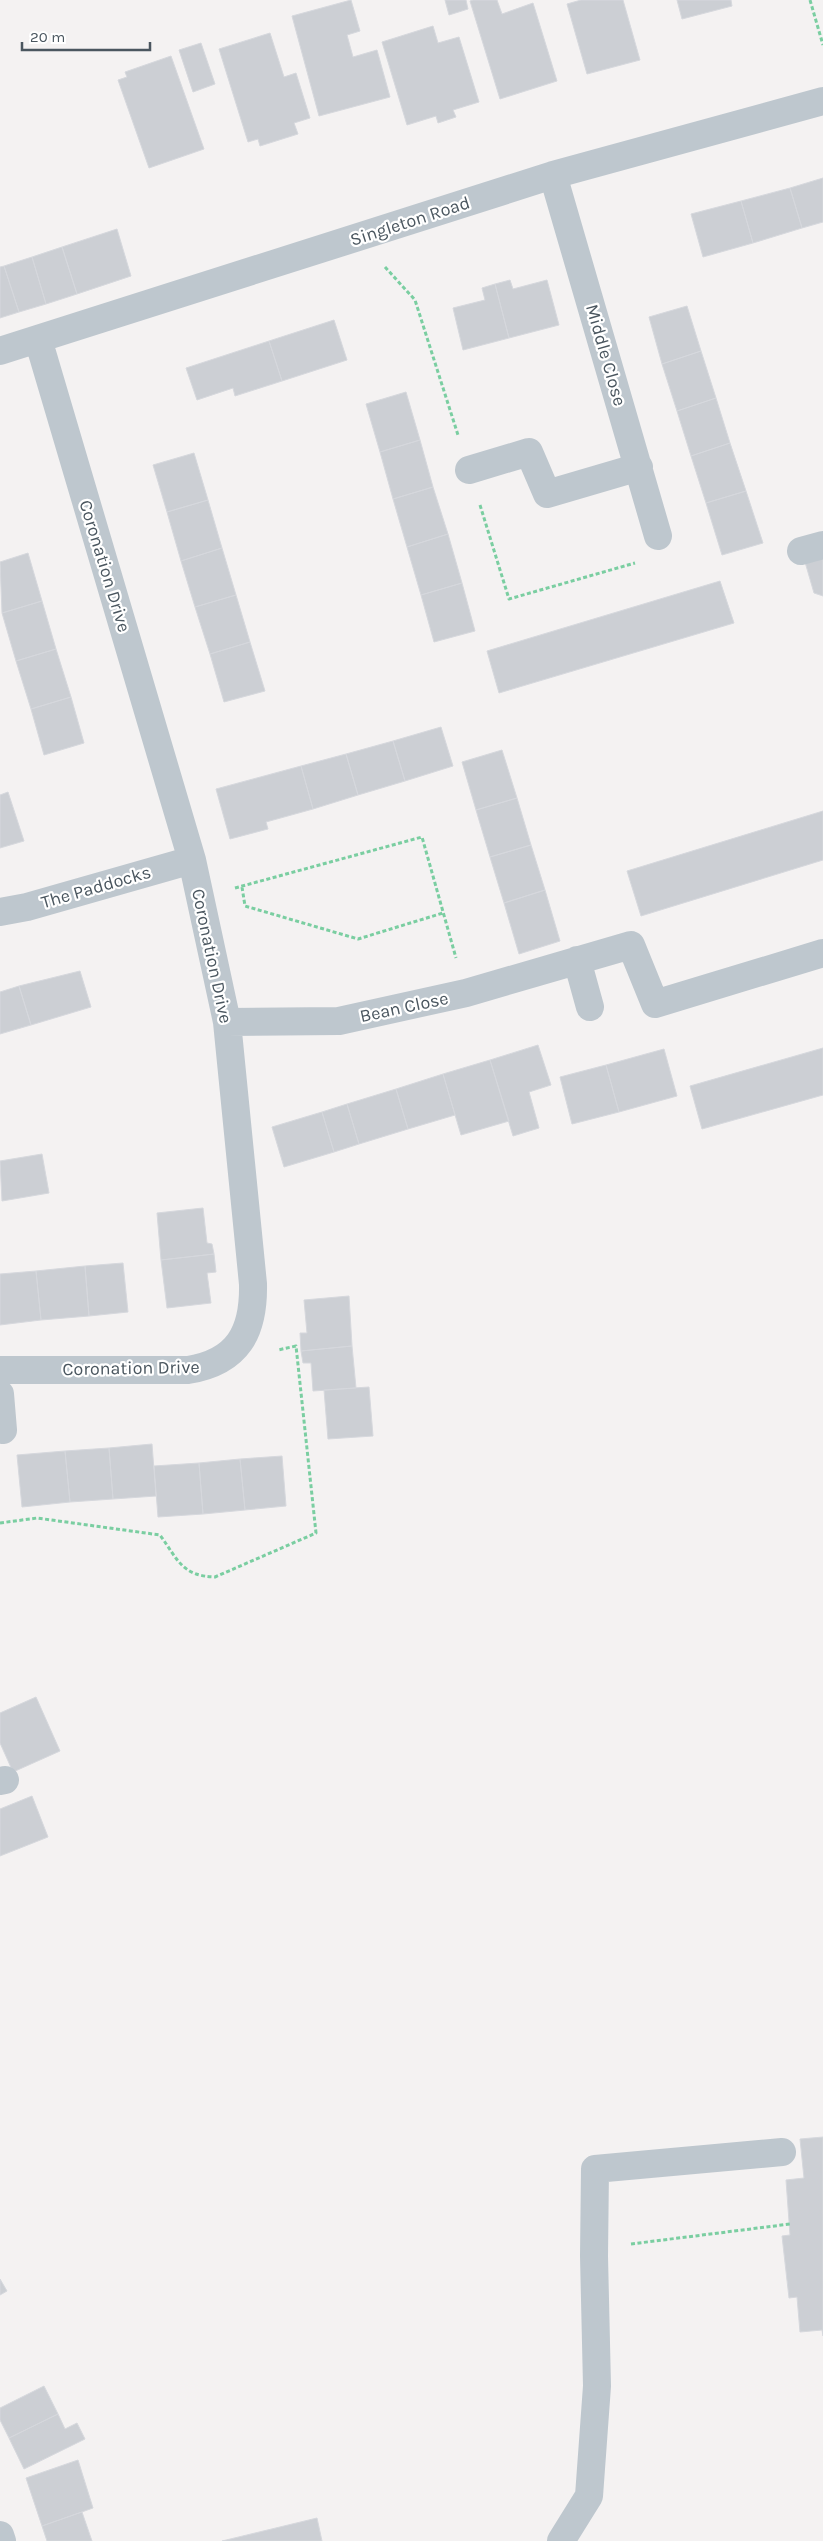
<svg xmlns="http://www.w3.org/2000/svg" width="823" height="2541" viewBox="0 0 823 2541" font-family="Karla,sans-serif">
<rect width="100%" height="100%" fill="#f4f2f2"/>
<path fill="#cccfd4" stroke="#d6d8dd" d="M351,0L360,31L347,35L353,57L377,50L390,97L319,116L292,16Z
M445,0H466L468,9L449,15Z
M473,0H497L502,14L533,3L557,81L500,99L470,1Z
M581,0H623L640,60L587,74L567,4Z
M677,0H731L732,6L682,19Z
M433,26L438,43L459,37L479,102L453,110L456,117L438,123L436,116L407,125L382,42Z
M270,33L284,77L296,73L310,118L294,123L298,134L260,146L258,139L248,142L219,49Z
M201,43L215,84L193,92L179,50Z
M171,56L204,149L149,168L118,80L127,77L125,72Z
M823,178V222L802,228L790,188Z
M790,188L802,228L753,243L741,201Z
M741,201L753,243L703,257L691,214Z
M117,229L131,276L77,294L62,247Z
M62,247L77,294L46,304L32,257Z
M32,257L46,304L19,312L4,266Z
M4,266L19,312L0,318V267Z
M510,280L513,289L547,280L559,325L509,338L495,284Z
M495,284L509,338L463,350L453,308L485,300L482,288Z
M687,306L701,351L662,364L649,317Z
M334,320L347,360L282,381L269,341Z
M269,341L282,381L235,396L233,388L197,400L186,368Z
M701,351L716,398L677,411L662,364Z
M406,392L420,440L380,452L366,404Z
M716,398L730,443L691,456L677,411Z
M420,440L433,487L393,499L380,452Z
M730,443L746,491L706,503L691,456Z
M194,453L208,500L167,512L153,465Z
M433,487L448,534L407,547L393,499Z
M746,491L763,543L722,555L706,503Z
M208,500L222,548L181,561L167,512Z
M448,534L462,583L421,595L407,547Z
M222,548L236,595L195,607L181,561Z
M28,553L42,601L2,613L0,562Z
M823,557V596L814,593L805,562Z
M720,581L734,623L499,693L487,651Z
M462,583L475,631L434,642L421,595Z
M236,595L250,642L210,654L195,607Z
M42,601L56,649L16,661L2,613Z
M250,642L265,691L224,702L210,654Z
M56,649L71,697L31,709L16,661Z
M71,697L84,743L44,755L31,709Z
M441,727L453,766L405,781L393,741Z
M393,741L405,781L358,795L346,754Z
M502,750L517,798L476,810L462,762Z
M346,754L358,795L313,809L301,766Z
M301,766L313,809L266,822L268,829L230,839L216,789Z
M8,792L24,841L0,848V795Z
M517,798L531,845L490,857L476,810Z
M823,811V860L641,916L627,871Z
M531,845L545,890L504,903L490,857Z
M545,890L560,941L519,954L504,903Z
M80,971L91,1007L31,1025L19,986Z
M19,986L31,1025L0,1034V992Z
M538,1045L551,1085L529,1092L539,1128L513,1136L490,1060Z
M823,1048V1095L702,1129L690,1086Z
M664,1049L677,1096L619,1112L606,1065Z
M490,1060L509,1121L461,1135L443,1074Z
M606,1065L619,1112L572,1124L560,1077Z
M443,1074L455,1115L408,1129L396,1089Z
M396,1089L408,1129L359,1144L347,1104Z
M347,1104L359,1144L334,1152L322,1112Z
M322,1112L334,1152L284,1167L272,1127Z
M42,1154L49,1193L2,1201L0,1161Z
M203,1208L207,1243L212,1244L214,1254L161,1260L157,1213Z
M214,1254L216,1272L207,1273L211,1303L167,1308L161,1260Z
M123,1263L128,1312L89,1316L85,1266Z
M85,1266L89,1316L41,1320L36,1271Z
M36,1271L41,1320L0,1325V1274Z
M349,1296L352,1346L301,1351L300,1333H307L304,1300Z
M352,1346L356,1388L313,1391L311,1363H303L301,1351Z
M369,1387L373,1436L328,1439L324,1390Z
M152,1444L156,1496L113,1499L109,1448Z
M109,1448L113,1499L70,1502L65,1451Z
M65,1451L70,1502L22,1507L17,1455Z
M282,1456L286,1506L245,1510L240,1459Z
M240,1459L245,1510L203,1514L199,1463Z
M199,1463L203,1514L158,1517L154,1466Z
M36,1697L60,1751L13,1772L0,1743V1713Z
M32,1796L48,1837L0,1856V1809Z
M823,2137V2336L822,2330L800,2332L797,2297L789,2298L782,2236L790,2235L786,2180L804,2178L800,2139Z
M0,2279L7,2291L0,2295Z
M44,2386L58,2414L9,2438L0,2420V2408Z
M58,2414L65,2429L77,2423L85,2439L24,2469L9,2438Z
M78,2460L93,2508L42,2526L26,2478Z
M82,2512L92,2541H47L42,2526Z
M317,2518L322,2541H222Z"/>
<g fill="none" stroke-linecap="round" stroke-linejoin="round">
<path stroke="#7acea1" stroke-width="3" stroke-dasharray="4 2.5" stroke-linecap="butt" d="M810,0L823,45
M385,267L415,300L458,435
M480,505L509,599L635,563
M242,887L245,906L358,939L443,913
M235,888L422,837L456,958
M0,1523L37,1518L160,1535C178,1560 182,1576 215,1577L316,1533L296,1346L278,1350
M631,2244L790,2224"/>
<path stroke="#bec7ce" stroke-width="28" d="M553,175L658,536
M0,351L553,175L823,101
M469,470L529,452L547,494L639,467
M801,551L823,545
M0,912L27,907L192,860
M577,960L590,1007
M227,1022L339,1021L466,993L631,945L655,1004L823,953
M0,1370H188C238,1362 254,1332 253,1284L227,1022L192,860L38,339
M0,1394L3,1430
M0,1781L5,1780
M0,2535L2,2541
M561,2541L589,2496L597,2386L594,2256L595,2169L782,2152"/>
</g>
<g text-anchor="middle" stroke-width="4.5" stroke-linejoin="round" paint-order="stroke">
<g font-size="18" fill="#4a565f" stroke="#fff">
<text transform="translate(410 221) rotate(-18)" y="6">Singleton Road</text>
<text transform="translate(606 355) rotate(74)" y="6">Middle Close</text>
<text transform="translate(105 566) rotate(73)" y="6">Coronation Drive</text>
<text transform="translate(96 887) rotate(-16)" y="6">The Paddocks</text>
<text transform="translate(212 956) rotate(78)" y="6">Coronation Drive</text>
<text transform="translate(404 1007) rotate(-12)" y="6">Bean Close</text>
<text transform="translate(131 1368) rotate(-1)" y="6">Coronation Drive</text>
</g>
</g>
<path d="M22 42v8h128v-8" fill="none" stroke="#4a565f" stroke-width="2.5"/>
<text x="30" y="42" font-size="15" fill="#4a565f" stroke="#ffffff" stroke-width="4" paint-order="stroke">20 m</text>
</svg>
